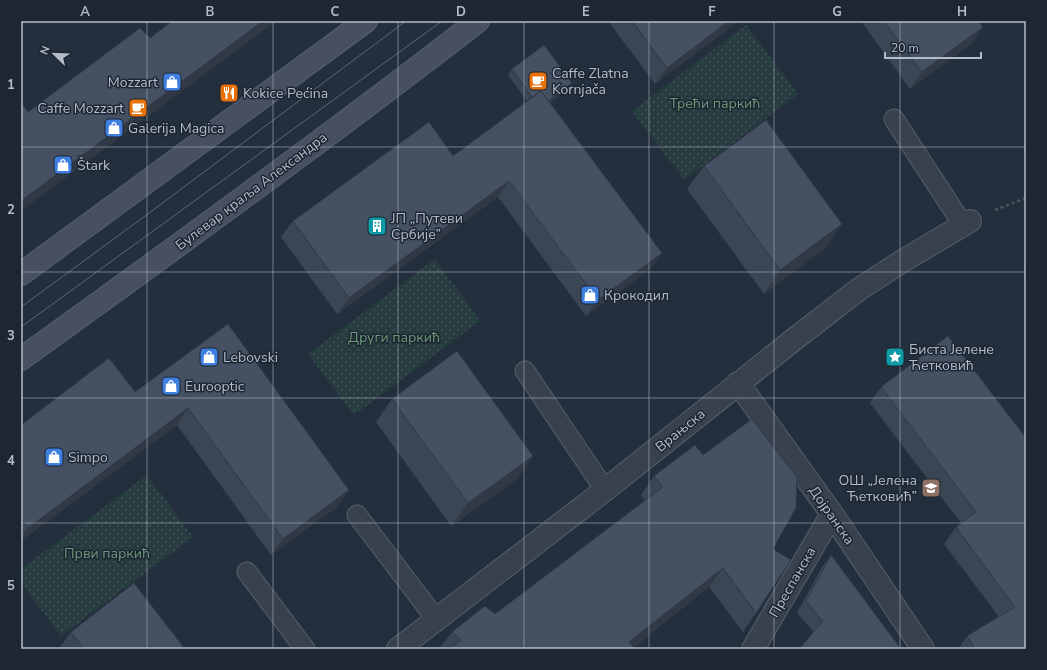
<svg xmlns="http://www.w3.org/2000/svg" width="1047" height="670" viewBox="0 0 1047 670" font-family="'Nunito Sans',sans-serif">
<defs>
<pattern id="green-dots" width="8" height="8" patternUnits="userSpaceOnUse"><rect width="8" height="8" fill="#263c3f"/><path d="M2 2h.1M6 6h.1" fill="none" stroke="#435659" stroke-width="1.8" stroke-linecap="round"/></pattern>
</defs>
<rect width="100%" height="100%" fill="#242f3e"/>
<path fill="url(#green-dots)" d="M746,25L798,94L684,180L632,111Z
M435,259L480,321L354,415L308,354Z
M147,475L193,537L61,636L21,583V569Z"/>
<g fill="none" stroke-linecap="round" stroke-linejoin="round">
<g stroke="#565f6c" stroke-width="21">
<path id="service" d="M894,119L963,225
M525,371L605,490
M357,515L436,619
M247,572L305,649"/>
</g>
<g stroke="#565f6c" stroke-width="24">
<path id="minor" d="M738,383L832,514L923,649
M398,649L605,490L792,341L858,290L901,262L970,221
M753,649L832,514"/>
</g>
<g stroke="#565f6c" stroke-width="24">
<path id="secondary" d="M21,274L366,21
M21,359C175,248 328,137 478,21"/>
</g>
<path stroke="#44595c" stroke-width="2.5" stroke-dasharray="3 3" stroke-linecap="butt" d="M995,210L1026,198"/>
<use href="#service" stroke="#38414e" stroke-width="19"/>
<use href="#minor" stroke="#38414e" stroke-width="22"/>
<use href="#secondary" stroke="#465061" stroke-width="22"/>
<path stroke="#5a6575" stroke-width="1" d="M21,307L141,219L406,21
M21,327L442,21"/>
</g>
<path fill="#3b4654" d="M608,21H739L655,84Z
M861,21H978L983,27L971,44L910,89Z
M512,69L569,88L550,103L662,253L650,269L586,316L498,197L337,314L281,237L293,221L453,156L527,101L508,75Z
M704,166L826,248L764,294L687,189Z
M228,324L337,507L271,555L177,425L21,541V425L135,392Z
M881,387L1026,438V649H958L967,636L999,617L944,544L956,527L961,523L870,403Z
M392,399L533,456L517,479L451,526L376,422Z
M654,476L773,549L756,613L743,632L709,587L634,647L635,649H439L452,632L495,614L645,500L641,495Z
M831,555L901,649L814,632L797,613L822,567Z
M71,632L185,649H59Z"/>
<path fill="#303945" d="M263,21H276L21,211V201Z
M729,21H739L655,84L667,68Z
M983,27L971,44L910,89L922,72Z
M572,83L569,88L536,113L540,107Z
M509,181L498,197L337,314L349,298Z
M842,224L826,248L764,294L780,270Z
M662,253L650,269L586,316L598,300Z
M188,408L177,425L21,541V538L28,528Z
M533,456L517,479L451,526L468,503Z
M349,490L337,507L271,555L283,539Z
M723,568L709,587L631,649L629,642Z"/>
<path fill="#455162" stroke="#303945" d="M172,21H263L21,201V102L28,112L140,28L150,38Z
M632,21H729L667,68Z
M884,21H978L983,27L922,72Z
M544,45L572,83L548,101L541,91L532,97L512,69Z
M541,91L662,253L598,300L509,181L349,298L293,221L429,122L453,156Z
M766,120L842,224L780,270L704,166Z
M228,324L349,490L283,539L188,408L28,528L21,519V425L109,358L135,392Z
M948,336L1026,438V649H975L967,636L1015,607L956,527L976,512L881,387Z
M457,351L533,456L468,503L392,399Z
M752,419L797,477L796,508L773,549L791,560L756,613L723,568L629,642L635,649H449L461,640L452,632L485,606L495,614L663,487L654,476L695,445L703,455Z
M831,555L901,649H799L823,621L806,601Z
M134,583L185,649H84L71,632Z"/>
<path fill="none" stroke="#b4bcc9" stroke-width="1" stroke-opacity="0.55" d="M147,21V649M273,21V649M398,21V649M524,21V649M649,21V649M774,21V649M900,21V649M21,147H1026M21,272H1026M21,398H1026M21,523H1026"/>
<defs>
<g id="cafe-square" transform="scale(1)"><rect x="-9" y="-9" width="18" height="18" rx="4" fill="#e8710a" stroke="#1d2633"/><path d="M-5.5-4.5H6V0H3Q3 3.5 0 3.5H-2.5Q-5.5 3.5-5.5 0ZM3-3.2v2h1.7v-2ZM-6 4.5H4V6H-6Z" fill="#fff"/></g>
<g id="shop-square" transform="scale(1)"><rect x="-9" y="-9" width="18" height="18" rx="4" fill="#3f7fe0" stroke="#1d2633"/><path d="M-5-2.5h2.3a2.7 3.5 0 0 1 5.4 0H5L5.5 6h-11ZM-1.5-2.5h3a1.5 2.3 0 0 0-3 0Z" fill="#fff"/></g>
<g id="restaurant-square" transform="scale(1)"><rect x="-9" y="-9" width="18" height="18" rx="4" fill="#e8710a" stroke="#1d2633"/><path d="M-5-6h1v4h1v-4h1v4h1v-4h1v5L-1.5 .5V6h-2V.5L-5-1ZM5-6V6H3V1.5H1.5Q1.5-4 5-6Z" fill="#fff"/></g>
<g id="building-square" transform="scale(1)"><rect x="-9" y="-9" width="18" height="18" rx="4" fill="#0f9aa8" stroke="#1d2633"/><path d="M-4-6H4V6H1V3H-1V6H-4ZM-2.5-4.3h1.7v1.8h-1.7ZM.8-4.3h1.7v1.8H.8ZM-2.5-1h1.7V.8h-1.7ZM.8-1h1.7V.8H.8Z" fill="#fff"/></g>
<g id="sight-square" transform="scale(1)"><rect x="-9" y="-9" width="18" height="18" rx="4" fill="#0f9aa8" stroke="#1d2633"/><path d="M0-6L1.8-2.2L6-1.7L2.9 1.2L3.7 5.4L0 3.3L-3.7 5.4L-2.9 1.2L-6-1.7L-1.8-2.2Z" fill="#fff"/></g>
<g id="school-square" transform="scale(1)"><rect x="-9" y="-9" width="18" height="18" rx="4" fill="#8d6e63" stroke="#1d2633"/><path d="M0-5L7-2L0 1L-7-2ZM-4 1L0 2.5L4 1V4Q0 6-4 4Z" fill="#fff"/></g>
</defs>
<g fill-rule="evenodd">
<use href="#cafe-square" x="538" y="81"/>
<use href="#shop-square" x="172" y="82"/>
<use href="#restaurant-square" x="229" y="93"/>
<use href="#cafe-square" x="138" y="108"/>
<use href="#shop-square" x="114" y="128"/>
<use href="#shop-square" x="63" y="165"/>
<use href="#building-square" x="377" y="226"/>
<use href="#shop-square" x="590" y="295"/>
<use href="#shop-square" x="209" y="357"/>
<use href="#sight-square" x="895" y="357"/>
<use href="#shop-square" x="171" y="386"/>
<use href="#shop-square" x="54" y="457"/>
<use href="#school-square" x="931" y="488"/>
</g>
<g text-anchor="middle" stroke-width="3" stroke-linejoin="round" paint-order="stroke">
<g font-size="14" fill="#b4bcc9" stroke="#1d2633" text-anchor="start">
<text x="552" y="78">Caffe Zlatna<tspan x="552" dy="16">Kornjača</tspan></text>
<text x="158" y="87" text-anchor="end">Mozzart</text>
<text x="243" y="98">Kokice Pećina</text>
<text x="124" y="113" text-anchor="end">Caffe Mozzart</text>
<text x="128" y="133">Galerija Magica</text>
<text x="77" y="170">Štark</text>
<text x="391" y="223">ЈП „Путеви<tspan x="391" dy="16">Србије”</tspan></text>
<text x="604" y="300">Крокодил</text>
<text x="909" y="354">Биста Јелене<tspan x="909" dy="16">Ћетковић</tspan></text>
<text x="223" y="362">Lebovski</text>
<text x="185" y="391">Eurooptic</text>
<text x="68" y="462">Simpo</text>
<text x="917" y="485" text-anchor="end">ОШ „Јелена<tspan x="917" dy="16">Ћетковић”</tspan></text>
</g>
<g font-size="14" fill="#6b9a76" stroke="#1d2633">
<text x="715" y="108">Трећи паркић</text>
<text x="394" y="342">Други паркић</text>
<text x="107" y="558">Први паркић</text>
</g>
<g font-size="14" fill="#b4bcc9" stroke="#1d2633">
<text transform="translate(251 191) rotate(-37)" y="5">Булевар краља Александра</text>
<text transform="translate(680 430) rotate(-39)" y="5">Врањска</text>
<text transform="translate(832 515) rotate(55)" y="5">Дојранска</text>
<text transform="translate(792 582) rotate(-60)" y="5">Преспанска</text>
</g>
</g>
<rect width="1047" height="670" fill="none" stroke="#1d2633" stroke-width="44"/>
<g transform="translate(54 54) rotate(293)" stroke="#1d2633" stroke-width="3" paint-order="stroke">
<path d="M0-3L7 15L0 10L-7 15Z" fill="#b4bcc9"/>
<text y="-6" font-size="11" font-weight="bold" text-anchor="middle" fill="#b4bcc9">N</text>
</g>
<path d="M885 52v6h96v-6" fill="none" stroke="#b4bcc9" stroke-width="2"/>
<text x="891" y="52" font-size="12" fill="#b4bcc9" stroke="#1d2633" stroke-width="3" paint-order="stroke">20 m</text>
<rect x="22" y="22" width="1003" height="626" fill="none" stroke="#b4bcc9" stroke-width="1.5"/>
<g font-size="13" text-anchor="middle" font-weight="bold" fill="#b4bcc9">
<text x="85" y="16">A</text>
<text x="210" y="16">B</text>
<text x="335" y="16">C</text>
<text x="461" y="16">D</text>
<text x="586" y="16">E</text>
<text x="712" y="16">F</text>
<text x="837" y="16">G</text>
<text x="962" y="16">H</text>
<text x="11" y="89">1</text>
<text x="11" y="214">2</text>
<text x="11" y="340">3</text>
<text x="11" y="465">4</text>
<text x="11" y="590">5</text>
</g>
</svg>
